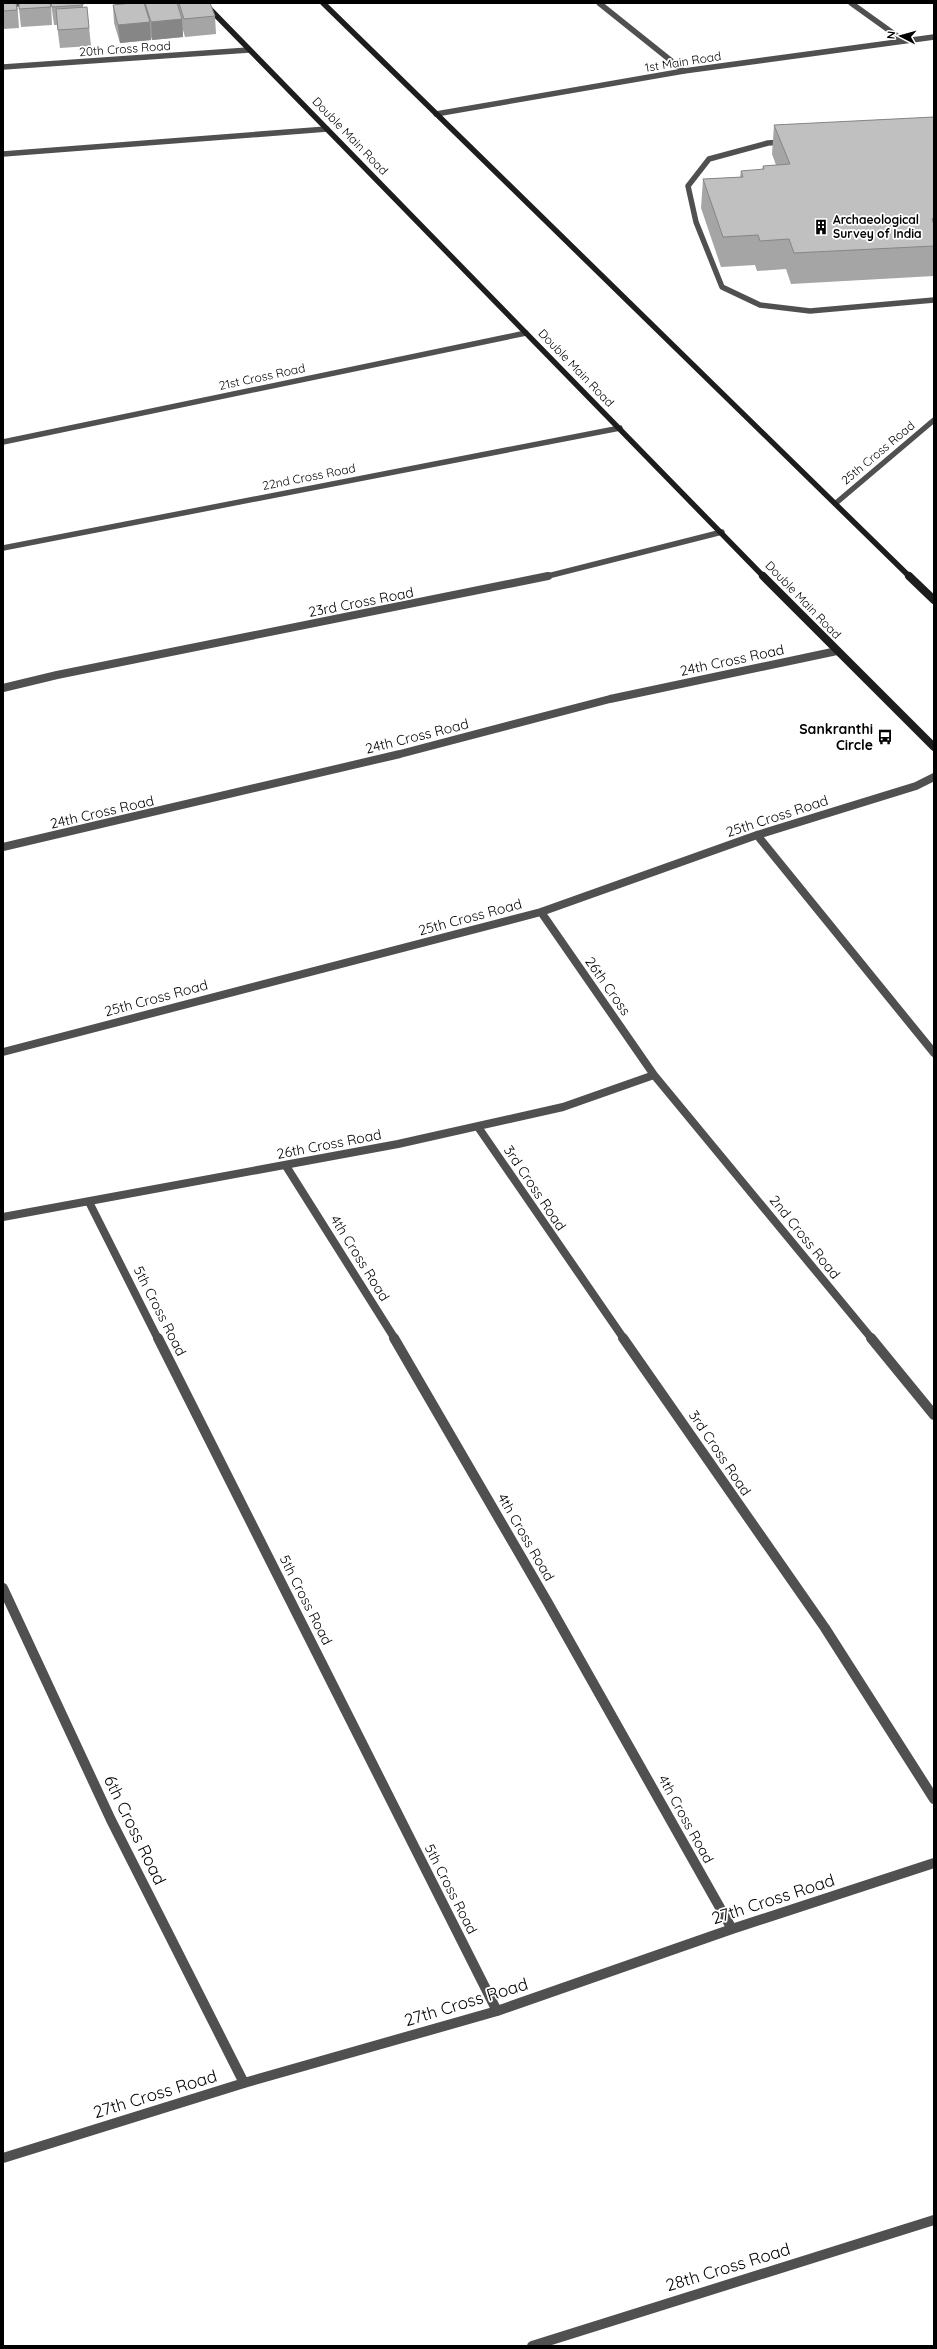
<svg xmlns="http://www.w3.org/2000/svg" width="937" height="2349" viewBox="0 0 937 2349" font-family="Quicksand,sans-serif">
<rect width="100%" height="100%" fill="#fff"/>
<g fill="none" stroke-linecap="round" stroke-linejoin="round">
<path stroke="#505050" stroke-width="5.5" d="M782,142L768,143L709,159L688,186L696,222L722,287L760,305L810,311L934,300"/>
<path stroke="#505050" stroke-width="5.5" d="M599,3L684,71
M851,3L904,41
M3,5L30,3
M3,67L249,50
M436,114L684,71L934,37
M3,154L327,129
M3,442L526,333
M836,503L934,420
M3,548L620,428
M544,577L722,532"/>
<path stroke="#505050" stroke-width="8" d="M3,688L57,675L548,576
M757,835L934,1053
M3,847L400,754L610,699L837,651
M541,912L654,1075L872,1339
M3,1052L541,912L757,835L916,786L934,777
M478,1127L624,1339
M286,1166L395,1339
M89,1202L158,1339
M3,1217L398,1144L563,1107L654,1075"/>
<path stroke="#505050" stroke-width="10" d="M158,1338L497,2011
M394,1338L548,1603L732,1929
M623,1338L825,1628L934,1799
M871,1338L934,1415
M3,1588L111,1820L244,2083
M3,2158L244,2083L497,2011L732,1929L934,1863
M532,2346L934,2220"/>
<path stroke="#1d1d1d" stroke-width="5.5" d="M204,3L764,577
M323,3L910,577"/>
<path stroke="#1d1d1d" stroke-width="8" d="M763,576L934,747
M909,576L934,600"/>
</g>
<path fill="#a5a5a5" d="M3,3H17L19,28L3,29Z
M51,3L52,25L21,27L19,9Z
M51,3H83V7H87L91,46L60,48L57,25H54Z
M145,3L178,6V3H210L215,16L216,34L185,37L183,30V37L152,40L150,34L151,40L120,43L114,23L113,5L145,8Z
M934,117V276L791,284L786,269L757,271L755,265L721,267L701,208L703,179L740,177L741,171L762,170L763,166L776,165L772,154L774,125Z"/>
<path fill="#868686" d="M16,3H17V8L19,28Z
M182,19L183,37L152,40L151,22Z
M150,22L151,40L120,43L118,25Z
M934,217V245L932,219Z"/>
<path fill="#c0c0c0" stroke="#868686" d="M3,3H16L17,10L3,11Z
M19,3H50L51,7L19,9Z
M51,3H83V5L52,7Z
M132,3H144L150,22L118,25L113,5Z
M145,3H177L182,19L151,22Z
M179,3H210L215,16L184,19Z
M87,7L89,28L58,30L56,9Z
M934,117V217L932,219L934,225V246L794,253L789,239L760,241L758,235L723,237L703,179L743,177L741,171L764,169L763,166L790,164L774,125Z"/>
<defs>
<g id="building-bare" transform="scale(1.2)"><path d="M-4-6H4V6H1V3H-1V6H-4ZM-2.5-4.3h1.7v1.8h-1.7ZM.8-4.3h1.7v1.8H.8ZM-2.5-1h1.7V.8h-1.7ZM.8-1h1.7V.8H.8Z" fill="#000" stroke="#fff" stroke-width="2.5" paint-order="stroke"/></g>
<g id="bus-bare" transform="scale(1.2)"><path d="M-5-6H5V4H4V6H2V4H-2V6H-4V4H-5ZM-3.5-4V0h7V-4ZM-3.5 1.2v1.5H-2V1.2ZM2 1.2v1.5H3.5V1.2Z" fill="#000" stroke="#fff" stroke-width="2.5" paint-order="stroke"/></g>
</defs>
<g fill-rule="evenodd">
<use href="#building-bare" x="821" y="227"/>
<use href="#bus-bare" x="885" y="737"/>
</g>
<g text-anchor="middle" stroke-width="3.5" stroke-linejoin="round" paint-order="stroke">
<g font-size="12" fill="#000" stroke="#fff">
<text transform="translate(125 49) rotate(-4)" y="4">20th Cross Road</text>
<text transform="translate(683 62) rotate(-9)" y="4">1st Main Road</text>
<text transform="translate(350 136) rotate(46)" y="4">Double Main Road</text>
<text transform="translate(576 368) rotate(46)" y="4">Double Main Road</text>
<text transform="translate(262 377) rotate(-12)" y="4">21st Cross Road</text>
<text transform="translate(878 453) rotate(-40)" y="4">25th Cross Road</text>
<text transform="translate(309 477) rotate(-11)" y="4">22nd Cross Road</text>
<text transform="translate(803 600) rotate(46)" y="4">Double Main Road</text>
</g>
<g font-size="12" font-weight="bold" fill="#000" stroke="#fff" text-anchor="start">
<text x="833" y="224">Archaeological<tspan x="833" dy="14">Survey of India</tspan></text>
</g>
<g font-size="14" fill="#000" stroke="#fff">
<text transform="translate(361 602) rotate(-11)" y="5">23rd Cross Road</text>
<text transform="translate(732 660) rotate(-12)" y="5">24th Cross Road</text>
<text transform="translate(417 736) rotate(-14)" y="5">24th Cross Road</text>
<text transform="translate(102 812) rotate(-13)" y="5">24th Cross Road</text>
<text transform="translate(777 816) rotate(-18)" y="5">25th Cross Road</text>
<text transform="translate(470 917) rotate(-15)" y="5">25th Cross Road</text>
<text transform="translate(608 986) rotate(55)" y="5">26th Cross</text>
<text transform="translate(156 998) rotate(-15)" y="5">25th Cross Road</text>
<text transform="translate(329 1144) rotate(-11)" y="5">26th Cross Road</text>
<text transform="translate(535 1188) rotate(56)" y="5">3rd Cross Road</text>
<text transform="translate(805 1237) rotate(51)" y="5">2nd Cross Road</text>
<text transform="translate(360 1258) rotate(58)" y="5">4th Cross Road</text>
<text transform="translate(160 1311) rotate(63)" y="5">5th Cross Road</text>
<text transform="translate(720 1453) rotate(56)" y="5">3rd Cross Road</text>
<text transform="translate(526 1537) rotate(60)" y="5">4th Cross Road</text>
<text transform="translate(306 1600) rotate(63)" y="5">5th Cross Road</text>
<text transform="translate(686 1819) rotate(61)" y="5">4th Cross Road</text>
<text transform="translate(451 1889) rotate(63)" y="5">5th Cross Road</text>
</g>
<g font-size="14" font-weight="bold" fill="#000" stroke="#fff" text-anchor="end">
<text x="873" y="734">Sankranthi<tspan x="873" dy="16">Circle</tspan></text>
</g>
<g font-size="17" fill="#000" stroke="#fff">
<text transform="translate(135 1830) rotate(64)" y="6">6th Cross Road</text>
<text transform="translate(773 1899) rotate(-18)" y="6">27th Cross Road</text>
<text transform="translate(466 2002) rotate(-17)" y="6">27th Cross Road</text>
<text transform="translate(155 2094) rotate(-17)" y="6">27th Cross Road</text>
<text transform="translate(728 2267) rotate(-17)" y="6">28th Cross Road</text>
</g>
</g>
<rect width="937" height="2349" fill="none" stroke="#000000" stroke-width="8"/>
<g transform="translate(901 36) rotate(276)" stroke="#ffffff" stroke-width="3" paint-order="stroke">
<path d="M0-3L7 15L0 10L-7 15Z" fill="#000000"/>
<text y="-6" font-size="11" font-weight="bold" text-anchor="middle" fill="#000000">N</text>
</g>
</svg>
